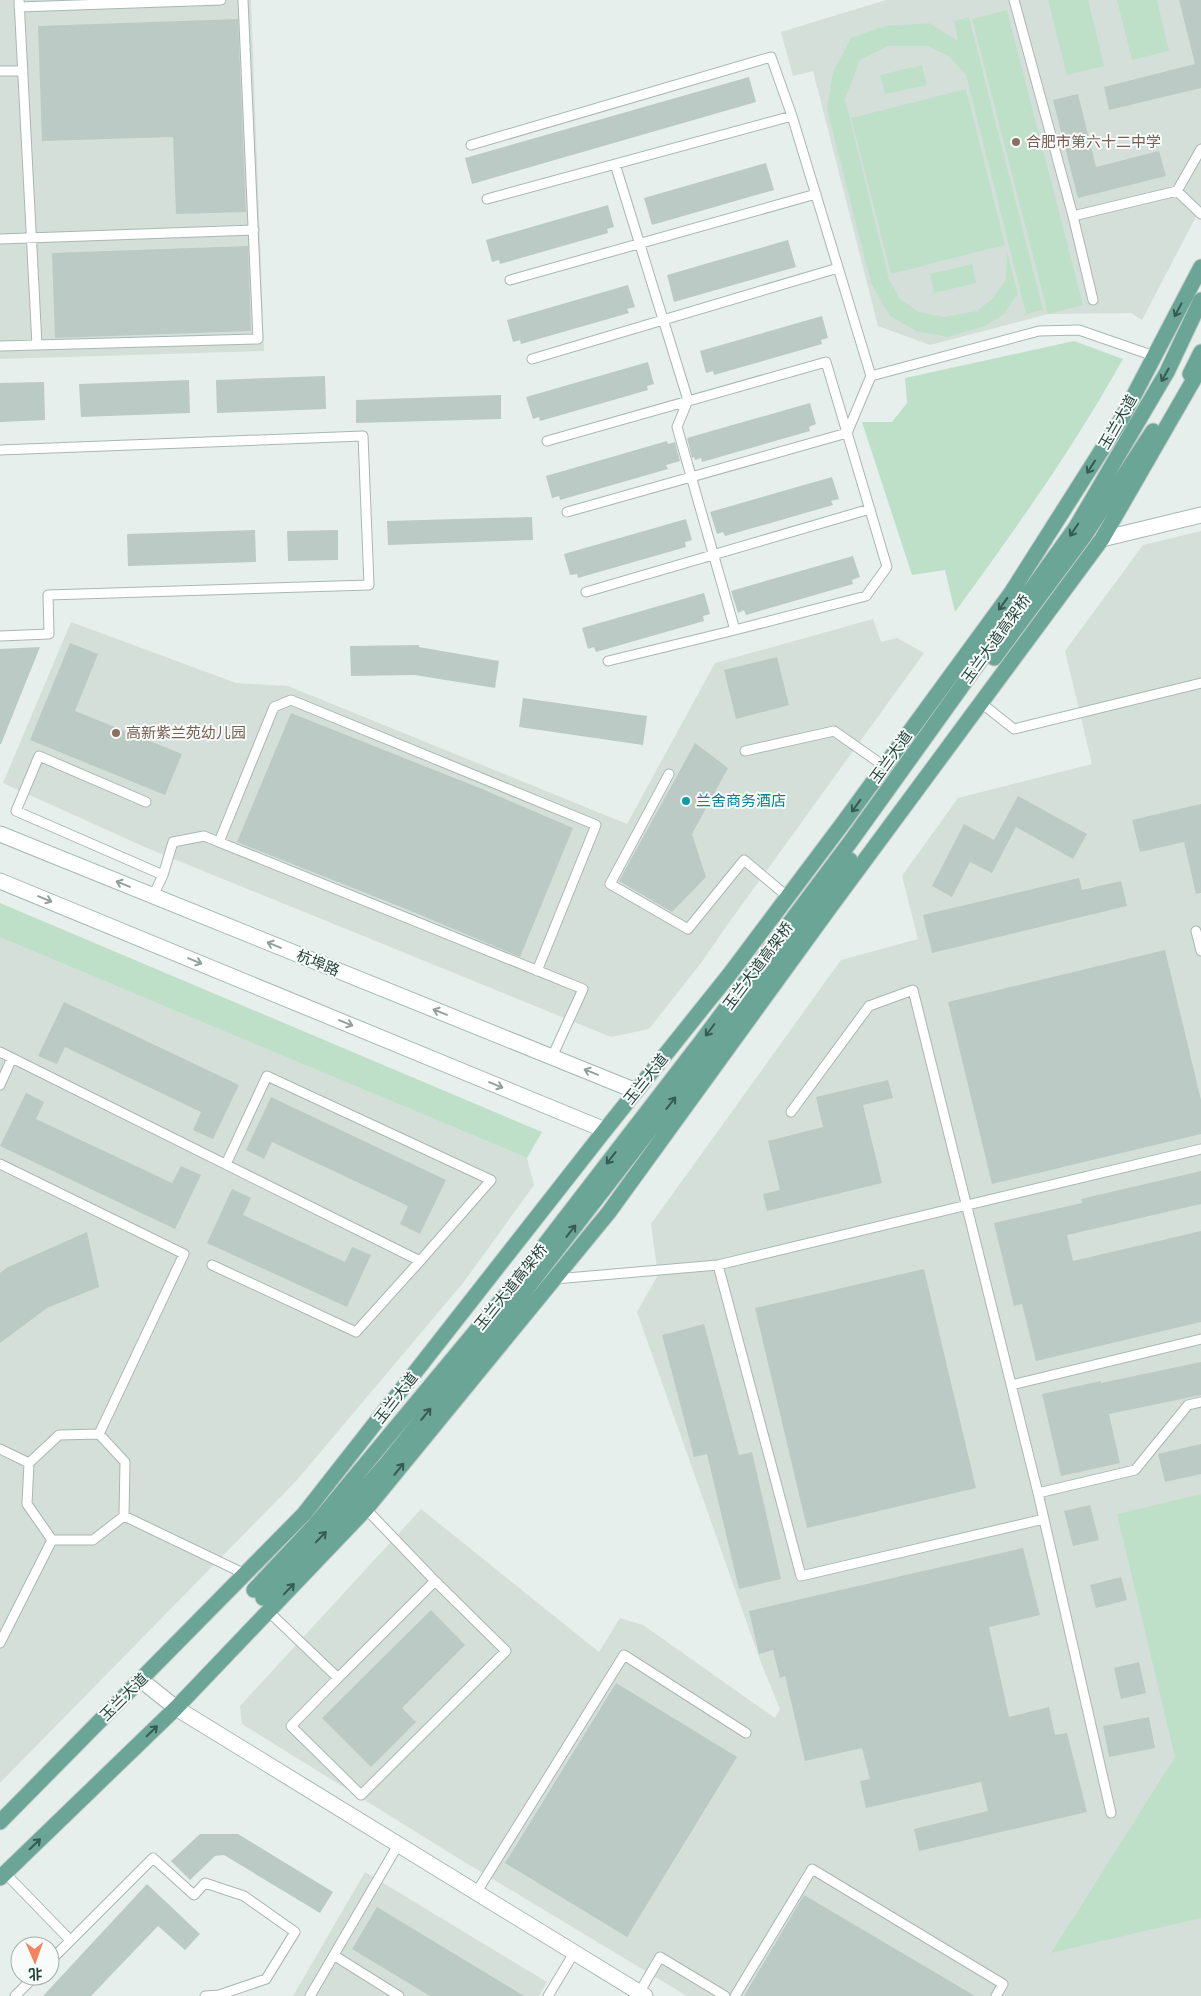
<svg xmlns="http://www.w3.org/2000/svg" width="1201" height="1996" viewBox="0 0 1201 1996" font-family="'Work Sans','Noto Sans SC',sans-serif">
<rect width="100%" height="100%" fill="#e6efeb"/>
<path fill="#d4dfda" d="M0,0H251L264,351L0,359Z
M886,0H1201V207L1142,320L1131,313L1048,314L930,345L878,326L813,71L793,76L781,32Z
M1201,531V1996H687L466,1863L242,1724L240,1706L421,1509L599,1652L620,1618L643,1625L775,1718L780,1709L760,1660L637,1312L658,1275L651,1224L841,960L918,939L902,876L958,798L1092,764L1065,651L1143,545Z
M873,619L881,642L897,638L924,653L728,924L701,963L649,1029L611,1037L147,848L3,783L71,622L236,683L288,686L627,824L715,663Z
M0,936L527,1158L534,1185L463,1283L297,1480L0,1783Z
M365,1872L547,1982L539,1996H293Z"/>
<path fill="#bfe0c8" d="M1048,0H1088L1104,66L1067,75Z
M1117,0H1157L1169,51L1132,60Z
M1007,10L1083,305L1048,314L972,19Z
M969,17L1043,310L1026,314L966,75L950,57L928,46H888L860,60L845,99L889,279L900,299L919,312L944,317L977,311L993,298L1006,279L1007,252L1018,294L1003,315L985,326L948,337L916,331L890,316L871,283L827,109L833,72L851,38L885,26L929,23L958,41L954,21Z
M922,65L927,85L885,94L880,75Z
M966,89L1005,245L891,274L851,118Z
M972,264L976,283L934,293L930,274Z
M1074,341L1123,359C1074,447 1015,530 955,612L945,570L912,575L862,422H892L907,403L905,378Z
M0,903L542,1132L527,1158L0,937Z
M1201,1494V1918L1051,1953L1175,1757L1117,1514Z"/>
<path fill="#bbcac4" d="M1179,0H1201V88L1109,110L1104,87L1195,64Z
M238,19L246,212L176,214L173,137L42,141L38,26Z
M749,77L756,102L472,184L465,158Z
M1078,94L1096,167L1159,151L1166,176L1078,198L1053,100Z
M766,163L774,190L652,225L644,198Z
M608,205L614,227L607,229L608,233L500,264L499,260L492,262L486,240Z
M788,240L796,267L674,302L667,275Z
M248,246L251,331L55,338L52,253Z
M628,285L635,307L627,309L629,313L521,344L520,340L513,342L507,320Z
M822,316L828,338L821,340L822,344L714,375L713,371L706,373L700,351Z
M648,362L654,384L647,386L648,390L540,421L539,417L533,419L526,397Z
M325,376L326,409L217,413L216,380Z
M189,380L190,413L81,417L79,384Z
M44,382L45,420L0,422V383Z
M501,395V419L356,423V400Z
M810,403L816,424L809,427L810,431L702,462L701,458L695,460L694,457L692,458L687,438Z
M667,441L668,444L675,442L680,461L666,465L668,469L560,500L559,496L552,498L546,476Z
M832,477L839,499L831,501L833,505L725,536L723,532L717,534L710,512Z
M532,517L533,540L388,545L387,521Z
M686,519L692,540L685,542L686,547L578,578L577,574L570,575L564,554Z
M255,530L256,562L128,566L127,534Z
M338,530V560L288,561L287,531Z
M853,556L860,577L852,580L853,584L746,615L744,610L738,613L731,591Z
M704,593L710,614L703,616L704,621L596,652L594,647L588,649L582,628Z
M70,643L98,654L75,711L182,754L165,795L30,740Z
M419,645V647L499,661L495,688L415,675L351,676L350,646Z
M40,647L1,744H0V649Z
M777,657L789,705L736,719L724,670Z
M523,698L647,716L643,745L519,727Z
M291,713L482,789L573,828L520,957L411,911L237,842Z
M695,743L728,768L692,834L706,877L672,912L619,881Z
M1018,796L1087,834L1073,859L1016,827L992,873L970,862L952,897L932,886L964,824L994,840Z
M1201,804V893L1196,894L1184,842L1140,852L1132,820Z
M1079,878L1082,890L1121,881L1127,906L932,953L923,915Z
M1165,950L1201,1100V1134L992,1184L948,1002Z
M64,1002L239,1085L213,1139L193,1130L201,1112L65,1047L57,1064L38,1056Z
M888,1080L893,1098L863,1105L882,1183L767,1211L763,1194L780,1190L768,1141L823,1127L816,1097Z
M26,1093L44,1102L36,1119L172,1183L181,1166L201,1175L175,1229L0,1146Z
M271,1097L446,1180L420,1234L400,1224L408,1206L272,1142L264,1159L246,1150Z
M1201,1171V1204L1067,1235L1073,1261L1201,1231V1322L1036,1361L1022,1304L1014,1306L994,1223L1082,1203L1081,1199Z
M232,1189L251,1198L243,1215L345,1262L352,1247L371,1255L347,1307L207,1243Z
M87,1232L99,1287L47,1308L0,1343V1273L8,1267Z
M924,1269L976,1488L807,1528L755,1308Z
M704,1324L739,1455L752,1452L781,1579L739,1589L707,1454L694,1457L662,1335Z
M1201,1362V1395L1109,1414L1120,1463L1061,1476L1042,1394L1101,1381V1383Z
M1201,1444V1474L1165,1482L1158,1454Z
M1090,1505L1099,1540L1073,1546L1064,1511Z
M1023,1548L1040,1615L989,1627L1009,1717L1049,1707L1055,1735L1067,1733L1087,1812L919,1851L914,1829L988,1811L981,1782L866,1808L860,1781L870,1779L862,1748L805,1761L785,1676L780,1678L773,1650L759,1654L749,1611Z
M1121,1577L1127,1600L1096,1608L1090,1585Z
M431,1610L465,1645L402,1708L416,1722L371,1767L322,1718Z
M1139,1662L1146,1693L1121,1699L1114,1668Z
M616,1683L737,1757L627,1937L505,1863Z
M1149,1717L1155,1748L1109,1757L1103,1726Z
M200,1834H238L333,1892L320,1913L224,1855L215,1856L190,1880L171,1861Z
M147,1884L200,1934L185,1950L158,1926L91,1996H43Z
M804,1895L975,1996H744Z
M377,1907L524,1996H430L352,1949Z"/>
<g fill="none" stroke-linecap="round" stroke-linejoin="round">
<g stroke="#a8b8b2" stroke-width="11">
<path id="service" d="M19,0L37,345
M1014,0L1073,216
M19,7L221,0
M0,71H22
M471,145L771,57L792,116
M1177,191L1201,149
M487,199L792,116L871,376L1039,331L1079,330L1154,356
M0,239L254,230
M510,280L816,194
M1093,300L1073,216L1177,191L1201,214
M0,346L258,339L243,0
M532,359L838,268
M547,441L826,362L887,567L866,596L735,630L677,427L688,400L615,164
M0,450L363,436L369,585L48,595L49,634L0,636
M567,512L847,433L871,376
M586,592L870,509
M608,661L735,630
M981,703L1014,729L1201,683
M745,751L834,731L884,766
M669,774L610,884L688,929L744,860L788,897
M146,802L39,756L16,811L163,875L153,896
M219,842L274,707L291,700L596,825L537,971
M163,875L173,842L204,836L583,989L552,1057
M1196,931L1201,951
M0,1052L12,1058L0,1085
M12,1058L420,1261L356,1332L212,1265
M791,1112L869,1006L913,990L1038,1493L1111,1813
M0,1164L184,1254L99,1434
M226,1164L267,1076L491,1180L420,1261
M718,1265L801,1576L1044,1519
M555,1279L718,1265L1201,1149
M1011,1385L1201,1339
M0,1449L29,1463
M1038,1493L1135,1470L1188,1405L1201,1402
M366,1509L435,1581
M124,1516L125,1462L99,1434L59,1435L29,1463L27,1504L52,1540H93L124,1516L245,1574
M268,1611L338,1678L435,1581L506,1651L361,1795L291,1726L338,1678
M0,1643L52,1540
M5,1873L70,1940
M476,1893L624,1655L746,1733
M335,1956L399,1996
M50,1961L153,1858L194,1895L205,1883L244,1896L295,1932L266,1979L219,1995L205,1996
M639,1993L660,1957L725,1996
M15,1996L35,1976
M310,1996L398,1845
M548,1996L574,1953
M735,1996L812,1869L1003,1984L996,1996"/>
</g>
<g stroke="#a8b8b2" stroke-width="17">
<path id="minor" d="M141,1680L176,1708L645,1996"/>
</g>
<g stroke="#a8b8b2" stroke-width="17">
<path id="tertiary" d="M1102,539L1201,515"/>
</g>
<g stroke="#a4bbb3" stroke-width="17">
<path id="secondary" d="M0,834L636,1091
M0,881L605,1130"/>
</g>
<g stroke="#c2cac8" stroke-width="17">
<path id="primary" d="M1190,374L1201,352
M994,658L1085,535L1153,431
M254,1590L314,1526L509,1291L700,1043L851,841L1076,527L1167,372L1201,300
M263,1598L335,1522L387,1463L517,1301L715,1046L850,860
M0,1822L304,1514L605,1130L729,975L843,823L1011,593L1122,418L1201,267
M0,1878L176,1708L366,1509L609,1212L828,910L1102,539L1201,367"/>
</g>
<use href="#service" stroke="#fff" stroke-width="9"/>
<use href="#minor" stroke="#fff" stroke-width="15"/>
<use href="#tertiary" stroke="#fff" stroke-width="15"/>
<use href="#secondary" stroke="#fff" stroke-width="15"/>
<use href="#primary" stroke="#6aa596" stroke-width="15"/>
</g>
<defs><path id="oneway-shaft" d="M-6 0H5M1.5-3L5.5 0L1.5 3" fill="none" stroke-width="1.6" stroke-linecap="round" stroke-linejoin="round" transform="scale(1.25)"/></defs>
<g stroke="#365b51">
<use href="#oneway-shaft" transform="translate(1178 310) rotate(118)"/>
<use href="#oneway-shaft" transform="translate(1165 375) rotate(119)"/>
<use href="#oneway-shaft" transform="translate(1091 467) rotate(122)"/>
<use href="#oneway-shaft" transform="translate(1074 530) rotate(124)"/>
<use href="#oneway-shaft" transform="translate(1003 604) rotate(126)"/>
<use href="#oneway-shaft" transform="translate(856 806) rotate(126)"/>
<use href="#oneway-shaft" transform="translate(710 1030) rotate(127)"/>
<use href="#oneway-shaft" transform="translate(671 1103) rotate(-52)"/>
<use href="#oneway-shaft" transform="translate(611 1158) rotate(128)"/>
<use href="#oneway-shaft" transform="translate(571 1231) rotate(-52)"/>
<use href="#oneway-shaft" transform="translate(426 1414) rotate(-51)"/>
<use href="#oneway-shaft" transform="translate(399 1469) rotate(-51)"/>
<use href="#oneway-shaft" transform="translate(321 1537) rotate(-46)"/>
<use href="#oneway-shaft" transform="translate(289 1589) rotate(-46)"/>
<use href="#oneway-shaft" transform="translate(152 1731) rotate(-44)"/>
<use href="#oneway-shaft" transform="translate(35 1844) rotate(-44)"/>
</g>
<g stroke="#92a09c">
<use href="#oneway-shaft" transform="translate(123 884) rotate(-158)"/>
<use href="#oneway-shaft" transform="translate(45 899) rotate(22)"/>
<use href="#oneway-shaft" transform="translate(274 945) rotate(-158)"/>
<use href="#oneway-shaft" transform="translate(195 961) rotate(22)"/>
<use href="#oneway-shaft" transform="translate(440 1012) rotate(-158)"/>
<use href="#oneway-shaft" transform="translate(346 1023) rotate(22)"/>
<use href="#oneway-shaft" transform="translate(591 1072) rotate(-158)"/>
<use href="#oneway-shaft" transform="translate(496 1085) rotate(22)"/>
</g>
<g fill="#8d6e63" stroke="#f7fbf9" stroke-width="2">
<circle cx="1016" cy="142" r="5"/>
<circle cx="116" cy="733" r="5"/>
</g>
<circle fill="#0f9aa8" stroke="#f7fbf9" stroke-width="2" cx="686" cy="801" r="5"/>
<g text-anchor="middle" stroke-width="4" stroke-linejoin="round" paint-order="stroke">
<g font-size="15" fill="#785e54" stroke="#f7fbf9" text-anchor="start">
<text x="1026" y="147">合肥市第六十二中学</text>
<text x="126" y="738">高新紫兰苑幼儿园</text>
</g>
<g font-size="15" fill="#24423a" stroke="#f7fbf9">
<text transform="translate(1118 422) rotate(-60)" y="5">玉兰大道</text>
<text transform="translate(996 639) rotate(-54)" y="5">玉兰大道高架桥</text>
<text transform="translate(891 757) rotate(-54)" y="5">玉兰大道</text>
<text transform="translate(318 963) rotate(22)" y="5">杭埠路</text>
<text transform="translate(758 966) rotate(-53)" y="5">玉兰大道高架桥</text>
<text transform="translate(646 1079) rotate(-51)" y="5">玉兰大道</text>
<text transform="translate(511 1287) rotate(-51)" y="5">玉兰大道高架桥</text>
<text transform="translate(396 1398) rotate(-52)" y="5">玉兰大道</text>
<text transform="translate(124 1697) rotate(-45)" y="5">玉兰大道</text>
</g>
<g font-size="15" fill="#0d838f" stroke="#f7fbf9" text-anchor="start">
<text x="696" y="806">兰舍商务酒店</text>
</g>
</g>
<g transform="translate(35 1961) rotate(178)"><circle r="24" fill="#f7fbf9" stroke="#a3b1ad"/>
<path d="M0-4L9 19L0 12L-9 19Z" fill="#f4845f"/>
<text y="-8" font-size="14" font-weight="bold" text-anchor="middle" fill="#24423a">北</text>
</g>
</svg>
